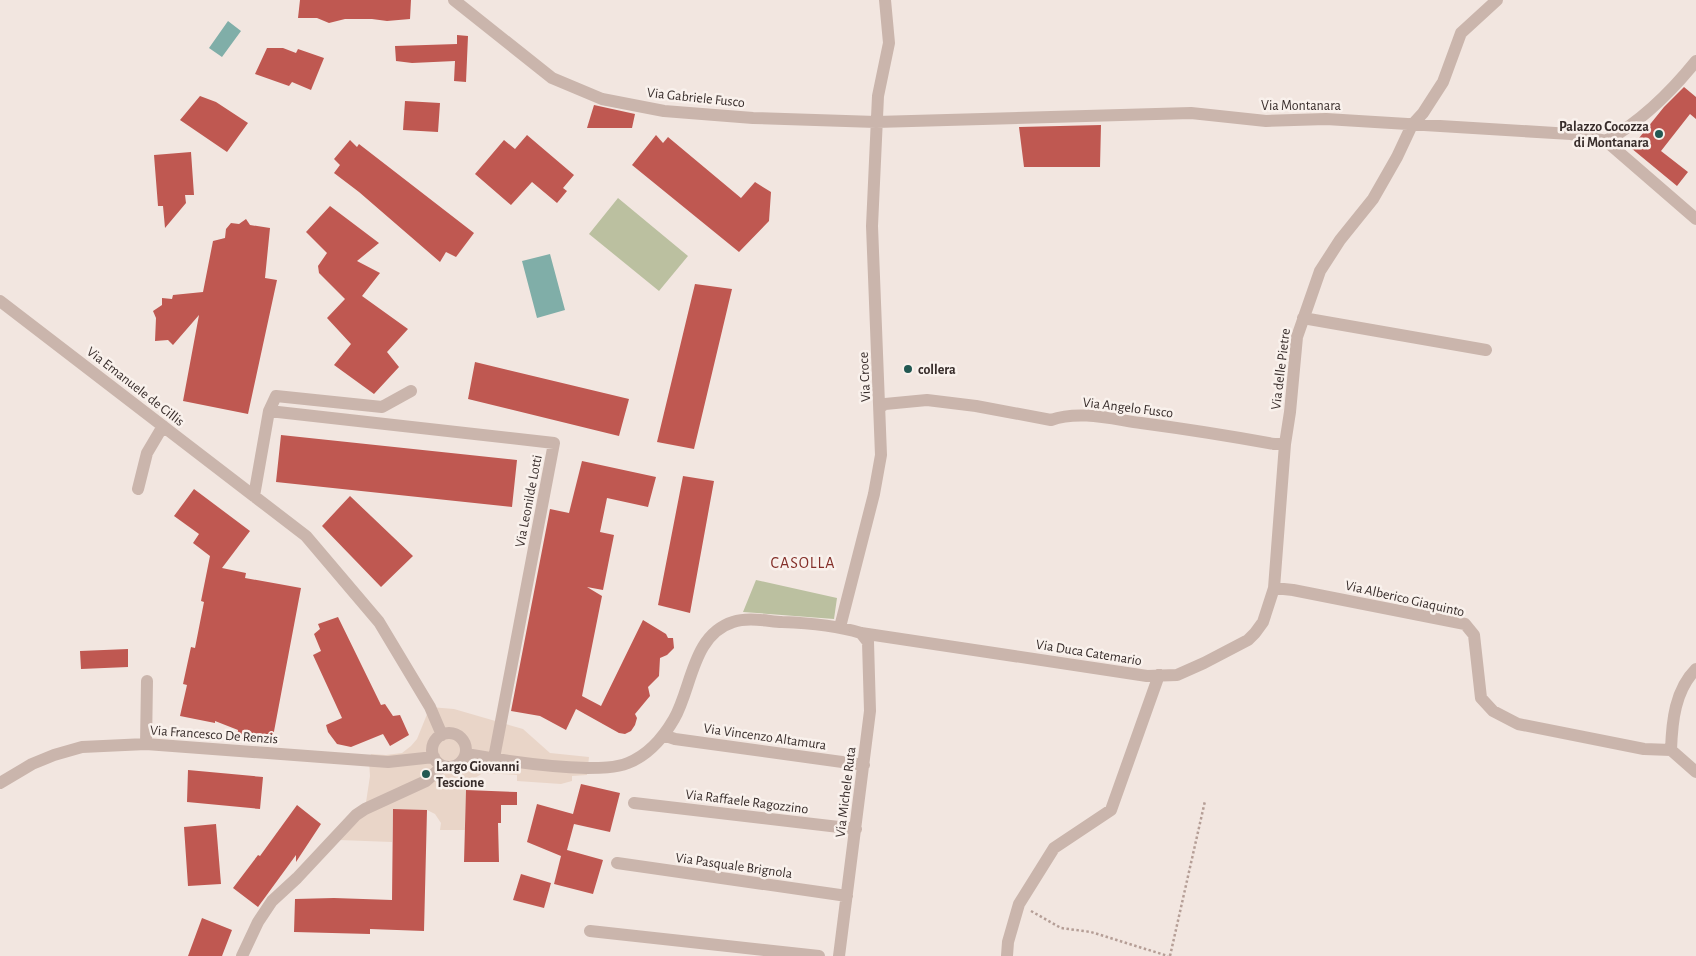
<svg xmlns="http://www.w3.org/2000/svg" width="1696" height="956" viewBox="0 0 1696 956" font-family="'Alegreya Sans',sans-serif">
<rect width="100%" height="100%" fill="#f2e6e0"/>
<path fill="#bbc0a0" d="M618,198L688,256L659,291L589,234Z
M756,580L837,598L834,619L743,612Z"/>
<path fill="#e9d5c8" d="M430,707L454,709L523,729L550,753L589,757L587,775L572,776V781L561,784L517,781V775L483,773L475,778L466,790L465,830H440L441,823L435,814L427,810L393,809L392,842L339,840L365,809L370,776L369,761L371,754L386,755L402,753L411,746L417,739Z"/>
<path fill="#80aea8" d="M228,21L241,31L222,57L209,48Z
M550,254L565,310L537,318L522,261Z"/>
<path fill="#bf5851" d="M300,0H411L410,19L387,21L372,19H345L329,23L317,18H298Z
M457,35L468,36L466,82L454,81L455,61L412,63L396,61L395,46L457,44Z
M267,48H283L296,53L298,49L324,58L311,90L292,82L289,86L255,74Z
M1684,87L1696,97V119L1690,114L1661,151L1688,172L1677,186L1631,148L1664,107Z
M200,96L216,102L248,123L227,152L180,120Z
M405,101L440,103L438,132L403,130Z
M594,105L635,114L632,128H587Z
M1101,125L1100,167H1024L1019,127Z
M527,135L574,175L563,188L567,191L557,203L532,182L511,205L475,174L504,140L515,149Z
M656,135L663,143L668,137L741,198L755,182L771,192L769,221L739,252L632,165Z
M350,140L357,147L359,144L474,233L456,257L446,252L440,262L359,192L334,173L340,165L334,159Z
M191,152L194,195H185L186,203L165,228L163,206H158L154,155Z
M330,206L379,243L357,261L380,273L362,296L408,329L387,352L399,367L374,394L334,365L351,344L327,318L345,299L319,273L318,266L327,253L306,232Z
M246,219L250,225L270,228L265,278L277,280L248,414L183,401L199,315L173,345L168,340L155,341L156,318L153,311L162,305V298L172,299L173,295L203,292L213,241L225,238L226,229L231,223L239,224Z
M695,284L732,289L694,449L657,442Z
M475,362L629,399L619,436L468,399Z
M281,435L517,460L512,507L276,482Z
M582,461L656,477L648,507L607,498L600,532L614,535L603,590L587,587L602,596L582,696L601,706L643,620L666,634L668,638H673L674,648L667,655L660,658L659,676L648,687L650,696L635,714L637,718L635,725L631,731L625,734L619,733L576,709L566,730L540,716L511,711L550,509L569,513Z
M683,476L714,481L690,613L658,605Z
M194,489L250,531L222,568L246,573L245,578L301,588L272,742L237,741L238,730L215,721V723L180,716L187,685L183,684L191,647L195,648L204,602L201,601L210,556L193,543L199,534L174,516Z
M350,496L413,556L381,587L322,526Z
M338,617L381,705L385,704L393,716L400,715L409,735L390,746L383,734L351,747L337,744L328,732L326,725L342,718L313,655L321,651L314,634L320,629L318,624Z
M128,649V667L81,669L80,651Z
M188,770L263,777L260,809L187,802Z
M581,784L620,793L610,832L574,824L567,850L603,860L593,894L554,884L561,856L527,842L537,804L573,814Z
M466,790L517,792V805H501V823H498L499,862H464Z
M297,805L321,824L296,862V855L258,907L233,888L258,855L260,856Z
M393,809L427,810L424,931L370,929V934L294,932L295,899L334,898L392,900Z
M216,824L221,884L188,886L184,827Z
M521,874L551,883L544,908L513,900Z
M202,918L232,930L222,956H188Z"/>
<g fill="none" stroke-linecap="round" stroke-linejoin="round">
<path stroke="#b59e96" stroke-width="2.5" stroke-dasharray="2.5 2.5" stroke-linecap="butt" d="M1031,911L1061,928L1091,932L1168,956
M1170,956L1205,801"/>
<path stroke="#cab5ac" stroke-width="12" d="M454,0L552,78L602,99L664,111L753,118L876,122L1191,113L1266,121L1326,119L1571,134L1606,141L1696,219
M1606,141C1640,122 1671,92 1696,61
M0,301L306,536L379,622L430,707L442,735
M1303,318L1486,350
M880,407L885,404L927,400L976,406L1051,420C1079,410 1112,419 1141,423C1186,429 1230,436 1274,444H1285
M269,411L554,443L494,758
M138,489L147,453L163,426
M254,496L269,411L276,396L382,407L411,391
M1274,588L1293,590L1465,624L1474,635L1481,698L1493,711L1518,724L1644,749L1671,750
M840,627L874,494L881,455L872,226L878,96L889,43L885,0
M432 750a17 17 0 1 1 34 0a17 17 0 1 1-34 0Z
M663,735L675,739L864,765
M146,744L147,681
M1671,750C1672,721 1675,690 1696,669
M1671,750L1696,772
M466,754C506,761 546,767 587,768C600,768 615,768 628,763C648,755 663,738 674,719C692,688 692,635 733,622C748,617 766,621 782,622C809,623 835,625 861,633L1147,676L1177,675L1204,663L1248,640L1255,633L1263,622L1274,588L1285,444L1290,412L1297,337L1320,271L1340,240L1373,199L1397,157L1412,125L1423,113L1443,82L1461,33L1497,0
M0,783L32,764L54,755L82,747L146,744L388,762L434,757
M634,803L856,829
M617,863L847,896
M590,931L819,956
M242,956L258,922L272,901L297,878L356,815L365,809L426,781L443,766
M839,956L870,711L868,642L861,633
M1007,956L1008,942L1019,904L1054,848L1111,810L1159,675"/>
</g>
<g fill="#225852" stroke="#f9f1ec" stroke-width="2">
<circle cx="1659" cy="134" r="5"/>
<circle cx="908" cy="369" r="5"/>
<circle cx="426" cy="774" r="5"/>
</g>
<g text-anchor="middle" stroke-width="5" stroke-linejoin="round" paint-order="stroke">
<g font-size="14" fill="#382d2b" stroke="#f9f1ec">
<text transform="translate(696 97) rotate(6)" y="5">Via Gabriele Fusco</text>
<text x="1301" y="110">Via Montanara</text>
<text transform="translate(1280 369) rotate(-83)" y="5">Via delle Pietre</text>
<text transform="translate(864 377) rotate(-93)" y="5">Via Croce</text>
<text transform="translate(136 386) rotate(38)" y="5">Via Emanuele de Cillis</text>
<text transform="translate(1128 407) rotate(7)" y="5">Via Angelo Fusco</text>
<text transform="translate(528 501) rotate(-79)" y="5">Via Leonilde Lotti</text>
<text transform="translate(1405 598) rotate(13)" y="5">Via Alberico Giaquinto</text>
<text transform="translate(1089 652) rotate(9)" y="5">Via Duca Catemario</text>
<text transform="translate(214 734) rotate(4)" y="5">Via Francesco De Renzis</text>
<text transform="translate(765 736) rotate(8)" y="5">Via Vincenzo Altamura</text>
<text transform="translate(845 792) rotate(-83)" y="5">Via Michele Ruta</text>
<text transform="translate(747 801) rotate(7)" y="5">Via Raffaele Ragozzino</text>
<text transform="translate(734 865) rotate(8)" y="5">Via Pasquale Brignola</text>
</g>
<g font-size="14" font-weight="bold" fill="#382d2b" stroke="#f9f1ec" text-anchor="start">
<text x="1649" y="131" text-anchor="end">Palazzo Cocozza<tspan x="1649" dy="16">di Montanara</tspan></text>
<text x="918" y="374">collera</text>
<text x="436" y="771">Largo Giovanni<tspan x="436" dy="16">Tescione</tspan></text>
</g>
<g font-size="16" letter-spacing="1" fill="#832e28" stroke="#f9f1ec">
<text x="803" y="568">CASOLLA</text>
</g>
</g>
</svg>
